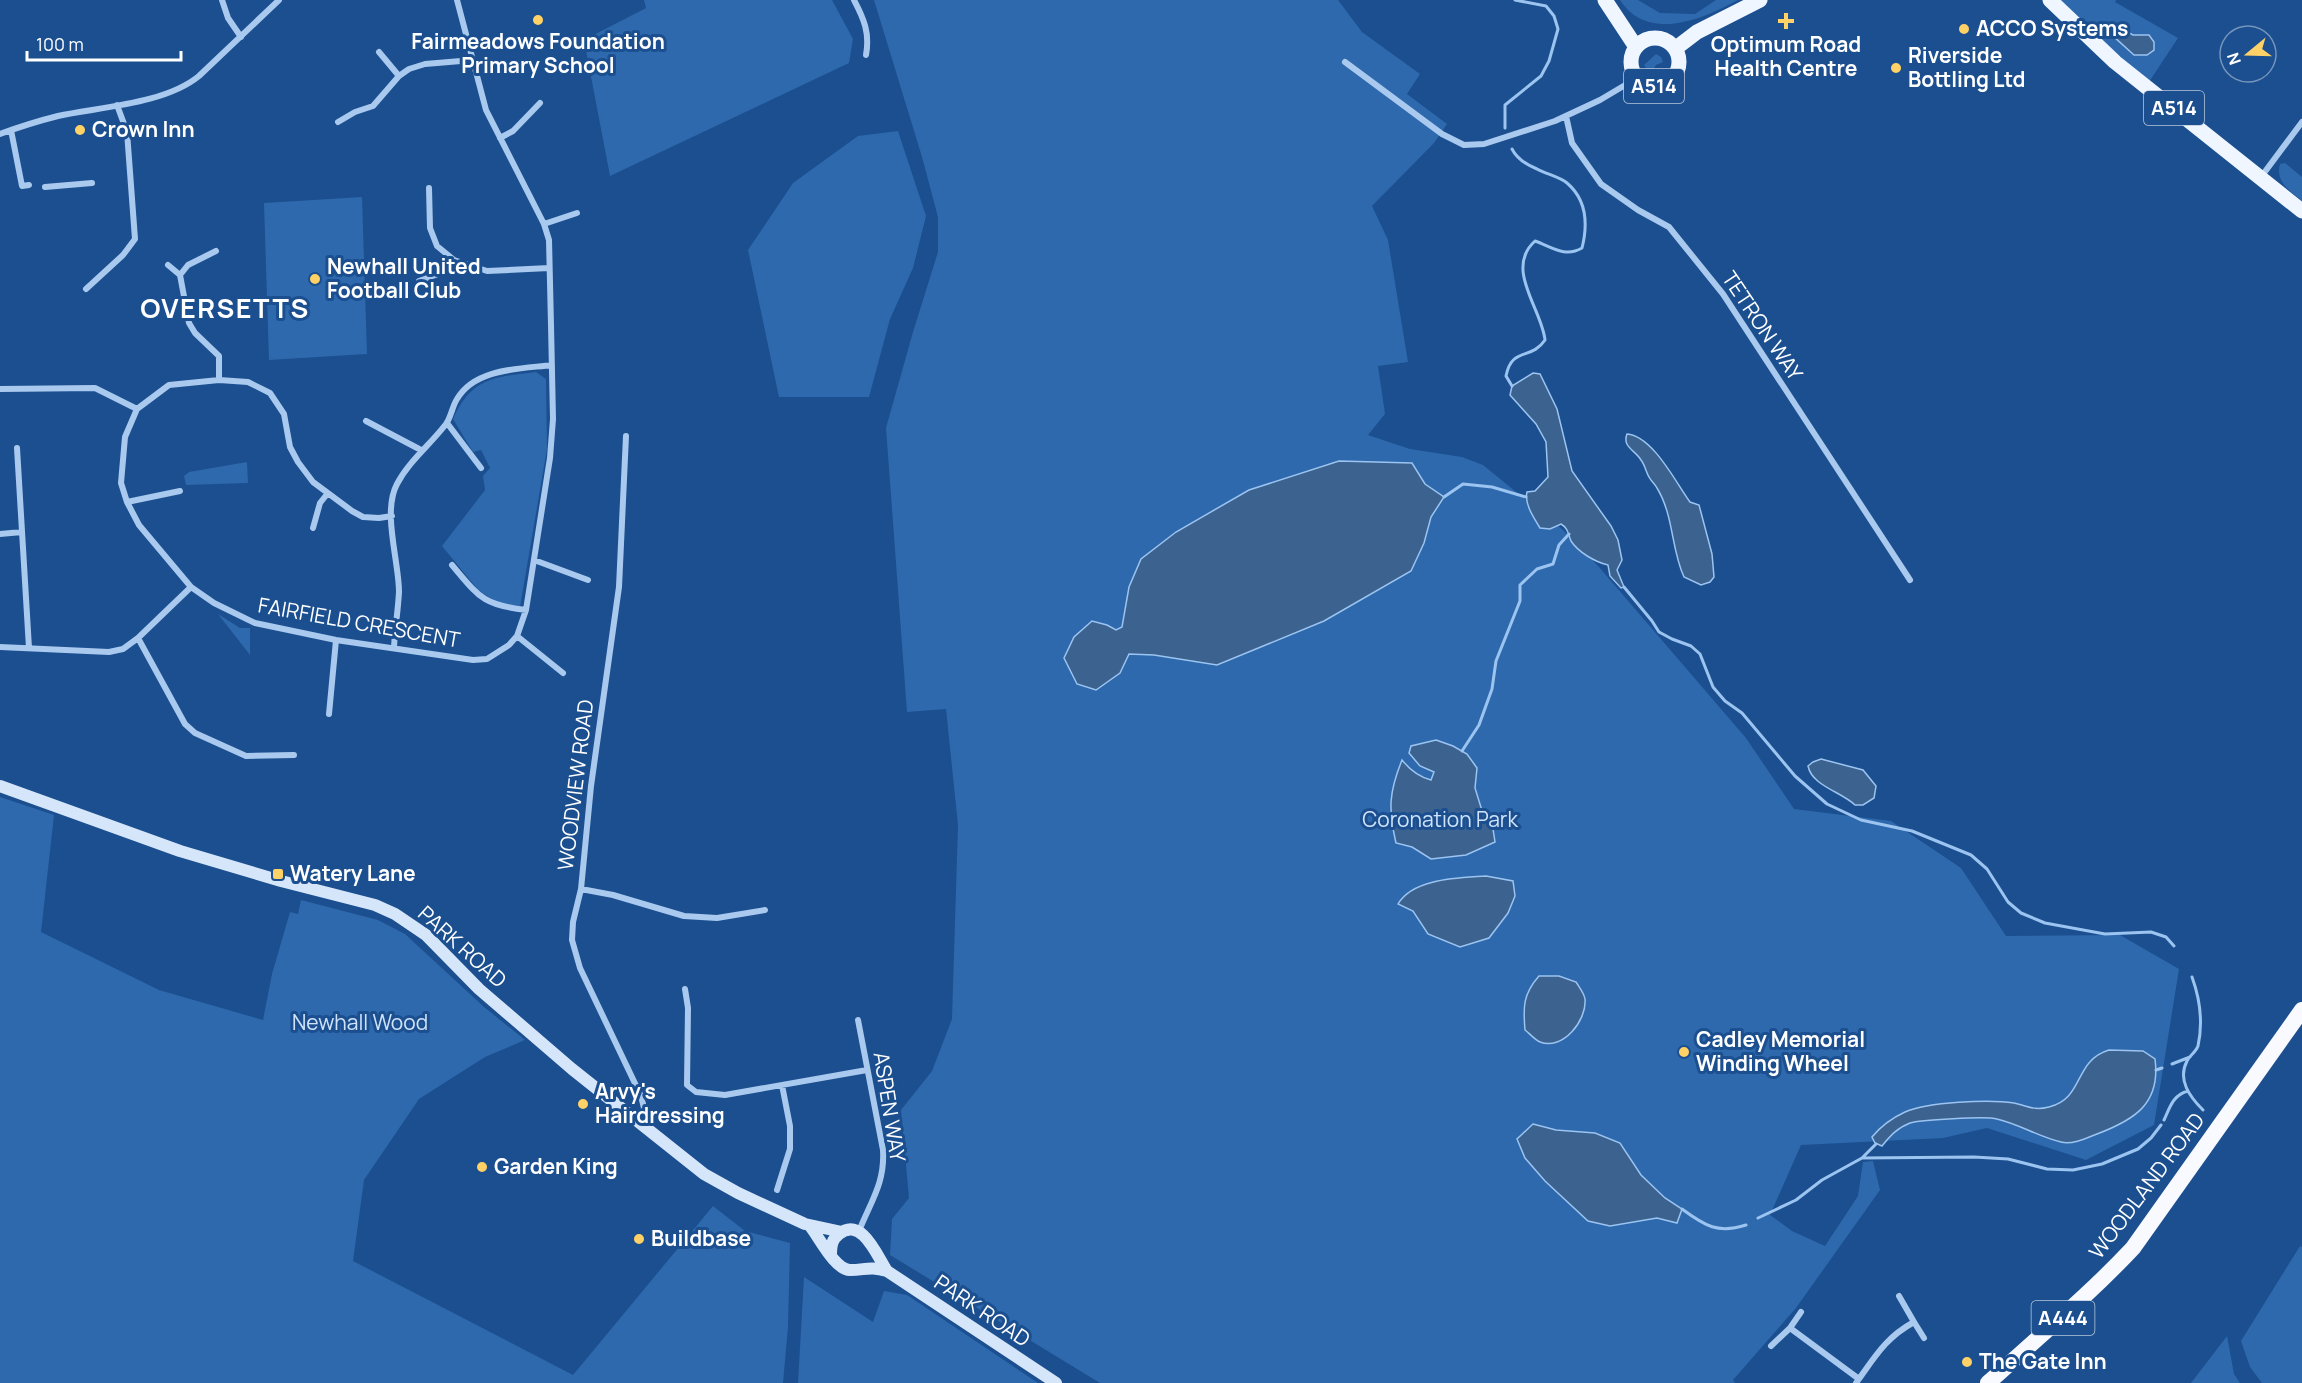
<svg xmlns="http://www.w3.org/2000/svg" width="2302" height="1383" viewBox="0 0 2302 1383" font-family="Manrope,sans-serif">
<rect width="100%" height="100%" fill="#1b4f8f"/>
<path fill="#2e69ad" d="M644,0H832L853,39L849,63L610,176L584,40L646,8Z
M874,0H1338L1362,32L1420,74L1407,94L1447,124L1434,143L1372,206L1388,240L1408,362L1378,366L1385,414L1368,435L1410,449L1462,457L1483,465L1563,530L1599,567L1746,738L1794,809L1891,821L1961,868L2006,936L2120,935L2179,969L2154,1125L2086,1160L1987,1128L1943,1138L1801,1145L1770,1215L1792,1231L1825,1246L1858,1196L1863,1162L1873,1161L1880,1190L1796,1308L1733,1380L1735,1383H1100L890,1255L892,1219L909,1198L901,1110L932,1071L952,1019L958,825L946,709L907,712L886,428L913,332L938,252V217L922,157Z
M1620,0H1638L1660,13L1695,14L1716,0H1738C1703,19 1648,43 1620,0Z
M2060,0H2116L2115,2L2178,38L2149,82L2113,54Z
M1656,54L1661,57L1663,62L1656,65L1652,72H1649L1644,65Z
M898,131L926,216L913,268L890,319L869,397H779L748,250L793,183L858,136Z
M2285,163L2302,177V201C2290,191 2275,182 2280,164Z
M362,197L367,354L269,360L264,203Z
M536,372L546,379L547,449L520,607L497,602L479,591L442,546L485,490L483,476L490,468L481,450L473,452L453,419C472,377 495,377 536,372Z
M247,462L248,483L186,485L184,476L189,472Z
M218,614L240,628H250V655Z
M0,797L54,815L41,932L159,990L263,1020L272,974L290,912L298,914L301,900L378,920L405,934L484,1007L525,1040L485,1057L419,1099L364,1180L353,1261L573,1375L713,1206L745,1231L790,1243L788,1327L783,1383H0Z
M2300,1246L2302,1247V1383H2262L2250,1367L2241,1341Z
M804,1277L873,1322L884,1291L907,1295L1038,1383H798Z
M2227,1336L2234,1374L2240,1383H2191Z"/>
<path fill="#3c6290" stroke="#9cc4f0" stroke-width="1.5" d="M2113,26H2117L2133,35H2149L2154,42V50L2147,55H2134L2112,35L2110,29Z
M1533,373L1540,374L1557,409L1572,471L1611,526L1618,540L1622,560L1617,570L1624,587L1621,588L1610,576L1608,565C1595,562 1578,552 1571,541C1568,534 1568,528 1561,524L1550,529L1540,528C1534,518 1524,504 1527,492L1535,491L1548,477L1546,442L1536,424L1510,395L1512,386Z
M1627,434C1653,436 1676,483 1690,502L1699,505L1712,554L1714,577L1710,582L1701,585L1684,577C1671,549 1674,516 1657,488C1655,484 1651,481 1649,477C1646,472 1645,465 1641,460C1635,450 1622,447 1627,434Z
M1339,461L1412,463L1425,484L1444,497L1431,517L1424,543L1411,571L1324,621L1217,665L1154,655L1129,654L1120,673L1096,690L1077,684L1064,658L1074,637L1092,621L1107,625L1116,630L1122,627L1129,587L1141,559L1176,532L1249,490Z
M1436,740L1453,746L1467,754L1477,768L1475,788L1483,814L1493,829L1495,842L1466,855L1431,859L1412,847L1396,843C1388,809 1389,792 1402,760C1410,770 1419,777 1431,780L1434,772L1420,766L1409,753L1411,746Z
M1821,759L1863,770L1876,786L1874,798L1863,805H1855C1842,792 1812,786 1808,766L1813,762Z
M1486,876L1513,881L1515,896L1508,913L1489,938L1460,947L1428,934L1413,911L1398,904C1413,878 1460,878 1486,876Z
M1539,976H1559L1576,982C1579,987 1584,993 1585,999C1587,1020 1563,1051 1540,1042C1535,1040 1529,1033 1525,1030C1523,1007 1523,994 1539,976Z
M2109,1050L2143,1051L2155,1059C2161,1104 2134,1120 2097,1134C2087,1138 2072,1145 2061,1142C2039,1137 2019,1124 1997,1119C1986,1116 1919,1120 1910,1123C1897,1128 1890,1136 1882,1146L1875,1143L1872,1137C1881,1126 1892,1118 1905,1112C1928,1102 1989,1099 2014,1103C2029,1106 2033,1111 2049,1107C2085,1098 2073,1061 2109,1050Z
M1533,1124L1556,1130L1595,1133L1620,1143L1641,1175L1665,1198L1682,1209L1677,1223L1657,1218L1610,1226L1588,1221L1545,1181L1525,1158L1517,1139Z"/>
<g fill="none" stroke-linecap="round" stroke-linejoin="round">
<path stroke="#9cc4f0" stroke-width="3" d="M1505,128V105L1541,76L1549,61L1558,29L1554,16L1546,6L1515,0
M1512,149C1517,159 1527,165 1537,169C1546,174 1560,177 1567,183C1587,200 1588,224 1582,248C1565,258 1552,247 1535,241C1504,269 1542,309 1545,340C1531,361 1512,346 1506,376L1512,386
M1444,497L1463,484L1492,487L1526,497
M1624,587L1652,621L1659,632L1672,639L1691,646L1700,654L1713,687L1725,701L1742,713L1795,776L1827,804L1861,820L1912,831L1971,855L1987,869L2008,902L2021,913L2045,923L2105,934L2151,932L2166,937L2174,946
M1462,751L1479,725L1492,689L1496,661L1520,601V585L1537,569L1553,564L1559,545L1569,534
M2192,977C2200,999 2203,1023 2198,1046C2196,1052 2190,1055 2187,1061C2177,1080 2190,1097 2203,1110
M2172,1064L2190,1057
M2156,1070L2162,1068
M2164,1120C2170,1107 2173,1095 2188,1091
M1862,1158L1876,1144
M1682,1209C1705,1226 1718,1234 1746,1225
M1758,1218L1796,1200L1822,1180L1862,1158L1974,1157L2008,1159L2047,1169L2073,1170L2102,1164L2138,1149L2151,1138L2161,1125"/>
<path stroke="#a9c9ee" stroke-width="6" d="M222,0L228,18L241,37
M854,0C864,19 870,33 866,55
M379,52L399,76
M1345,62L1442,134L1464,145L1484,144L1555,121L1600,100L1637,78
M1566,116L1572,143L1601,184L1638,210L1669,227L1723,294L1910,580
M338,122L355,112L373,106L399,76L409,69L425,64L473,60
M11,130L22,186L29,185
M0,134C19,127 38,121 58,116C100,107 165,104 199,76L279,0
M500,138L513,131L540,103
M2261,177L2302,122
M45,187L92,183
M429,188L430,228L437,246L454,260L487,271L549,268
M544,224L577,213
M216,251L188,265L180,275L189,323L195,333L219,356V380
M168,265L180,275
M419,281L446,271L454,260
M86,289L123,255L135,239L127,132L117,105
M0,389L95,388L137,409
M366,421L421,450
M447,423L481,468
M626,436L619,587L591,786L581,889L573,922L572,940L580,968L641,1096L644,1108L638,1121
M17,448L29,648
M127,502L180,491
M392,516L379,518L363,517L352,511L313,482L298,462L290,447L284,414L270,393L248,382L219,380L169,385L137,409L125,437L121,483L127,502L139,525L191,587L214,603L255,623L336,640L473,660L487,659L509,645L517,636L526,610L550,458L553,419L551,325L549,240L544,224L486,110L457,0
M313,528L320,503L328,493
M0,534L22,532
M534,560L588,580
M452,565C479,597 483,605 526,610
M517,636L563,673
M138,638L185,724L195,733L246,756L294,755
M0,647L109,652L123,649L138,638L191,587
M394,647C395,629 398,610 399,592C399,561 382,512 397,484C409,461 430,445 446,424C451,417 452,407 457,399C475,368 520,369 552,365
M329,714L336,640
M581,889L613,895L684,916L717,918L765,910
M685,989L688,1008L687,1085L696,1092L725,1095L867,1070
M858,1020L883,1150C885,1183 871,1201 859,1231
M777,1190L790,1149V1126L782,1085
M1899,1296L1914,1322
M1790,1328L1859,1379
M1771,1346L1790,1328L1801,1312
M1856,1383C1875,1357 1885,1338 1914,1322L1924,1338"/>
<path stroke="#d6e6fa" stroke-width="12" d="M0,786L180,851L281,881L375,905L395,914L426,935L479,989L572,1069L704,1174L738,1193L805,1224L842,1232
M810,1226C819,1237 835,1270 850,1270C866,1270 869,1266 887,1271L1056,1383
M831,1255C831,1246 832,1239 839,1234C862,1216 877,1256 887,1271"/>
<path stroke="#f0f6ff" stroke-width="15" d="M1605,0L1636,47
M2050,0L2115,62L2302,211
M1631 62a24 24 0 1 1 48 0a24 24 0 1 1-48 0Z
M1676,48L1697,32L1760,0"/>
<path stroke="#f8faff" stroke-width="16" d="M1988,1383C2037,1338 2087,1297 2133,1248L2302,1010"/>
</g>
<g fill="#ffd166" stroke="#1b4f8f" stroke-width="2">
<circle cx="538" cy="20" r="6"/>
<path d="M1783 12h6v6h6v6h-6v6h-6v-6h-6v-6h6z"/>
<circle cx="1964" cy="29" r="6"/>
<circle cx="1896" cy="68" r="6"/>
<circle cx="80" cy="130" r="6"/>
<circle cx="315" cy="279" r="6"/>
<rect x="272" y="868" width="12" height="12" rx="3"/>
<circle cx="1684" cy="1052" r="6"/>
<circle cx="583" cy="1104" r="6"/>
<circle cx="482" cy="1167" r="6"/>
<circle cx="639" cy="1239" r="6"/>
<circle cx="1967" cy="1362" r="6"/>
</g>
<g text-anchor="middle" stroke-width="6" stroke-linejoin="round" paint-order="stroke">
<g fill="#1b4f8f" stroke="#bbcadd" stroke-width="1.5">
<rect x="1624" y="69" width="60" height="34" rx="4.5"/>
<rect x="2144" y="91" width="60" height="34" rx="4.5"/>
<rect x="2031.5" y="1301" width="63" height="34" rx="4.5"/>
</g>
<g font-size="20" font-weight="bold" fill="#fff">
<text x="1654" y="93">A514</text>
<text x="2174" y="115">A514</text>
<text x="2063" y="1325">A444</text>
</g>
<g font-size="21" font-weight="bold" fill="#fff" stroke="#1b4f8f" text-anchor="start">
<text x="1976" y="36">ACCO Systems</text>
<text x="538" y="49" text-anchor="middle">Fairmeadows Foundation<tspan x="538" dy="24">Primary School</tspan></text>
<text x="1786" y="52" text-anchor="middle">Optimum Road<tspan x="1786" dy="24">Health Centre</tspan></text>
<text x="1908" y="63">Riverside<tspan x="1908" dy="24">Bottling Ltd</tspan></text>
<text x="92" y="137">Crown Inn</text>
<text x="327" y="274">Newhall United<tspan x="327" dy="24">Football Club</tspan></text>
<text x="290" y="881">Watery Lane</text>
<text x="1696" y="1047">Cadley Memorial<tspan x="1696" dy="24">Winding Wheel</tspan></text>
<text x="595" y="1099">Arvy's<tspan x="595" dy="24">Hairdressing</tspan></text>
<text x="494" y="1174">Garden King</text>
<text x="651" y="1246">Buildbase</text>
<text x="1979" y="1369">The Gate Inn</text>
</g>
<g font-size="21" fill="#fff" stroke="#1b4f8f">
<text transform="translate(1762 326) rotate(56)" y="7">TETRON WAY</text>
<text transform="translate(359 623) rotate(10)" y="7">FAIRFIELD CRESCENT</text>
<text transform="translate(576 785) rotate(-83)" y="7">WOODVIEW ROAD</text>
<text transform="translate(462 947) rotate(42)" y="7">PARK ROAD</text>
<text transform="translate(889 1107) rotate(81)" y="7">ASPEN WAY</text>
<text transform="translate(2147 1186) rotate(-53)" y="7">WOODLAND ROAD</text>
<text transform="translate(982 1311) rotate(34)" y="7">PARK ROAD</text>
</g>
<g font-size="21" fill="#cfe3fa" stroke="#1b4f8f">
<text x="1440" y="827">Coronation Park</text>
<text x="360" y="1030">Newhall Wood</text>
</g>
<g font-size="27" font-weight="bold" letter-spacing="1.5" fill="#fff" stroke="#1b4f8f">
<text x="225" y="318">OVERSETTS</text>
</g>
</g>
<g transform="translate(2248 54) rotate(251)"><circle r="28" fill="#1b4f8f" stroke="#7695bc" stroke-width="1.5"/>
<path d="M0-4.5L10 22L0 15L-10 22Z" fill="#ffd166"/>
<text y="-9" font-size="16" font-weight="bold" text-anchor="middle" fill="#ffffff">N</text>
</g>
<path d="M27 51v9h154v-9" fill="none" stroke="#ffffff" stroke-width="3"/>
<text x="36" y="51" font-size="18" fill="#ffffff" stroke="#1b4f8f" stroke-width="4.5" paint-order="stroke">100 m</text>
</svg>
